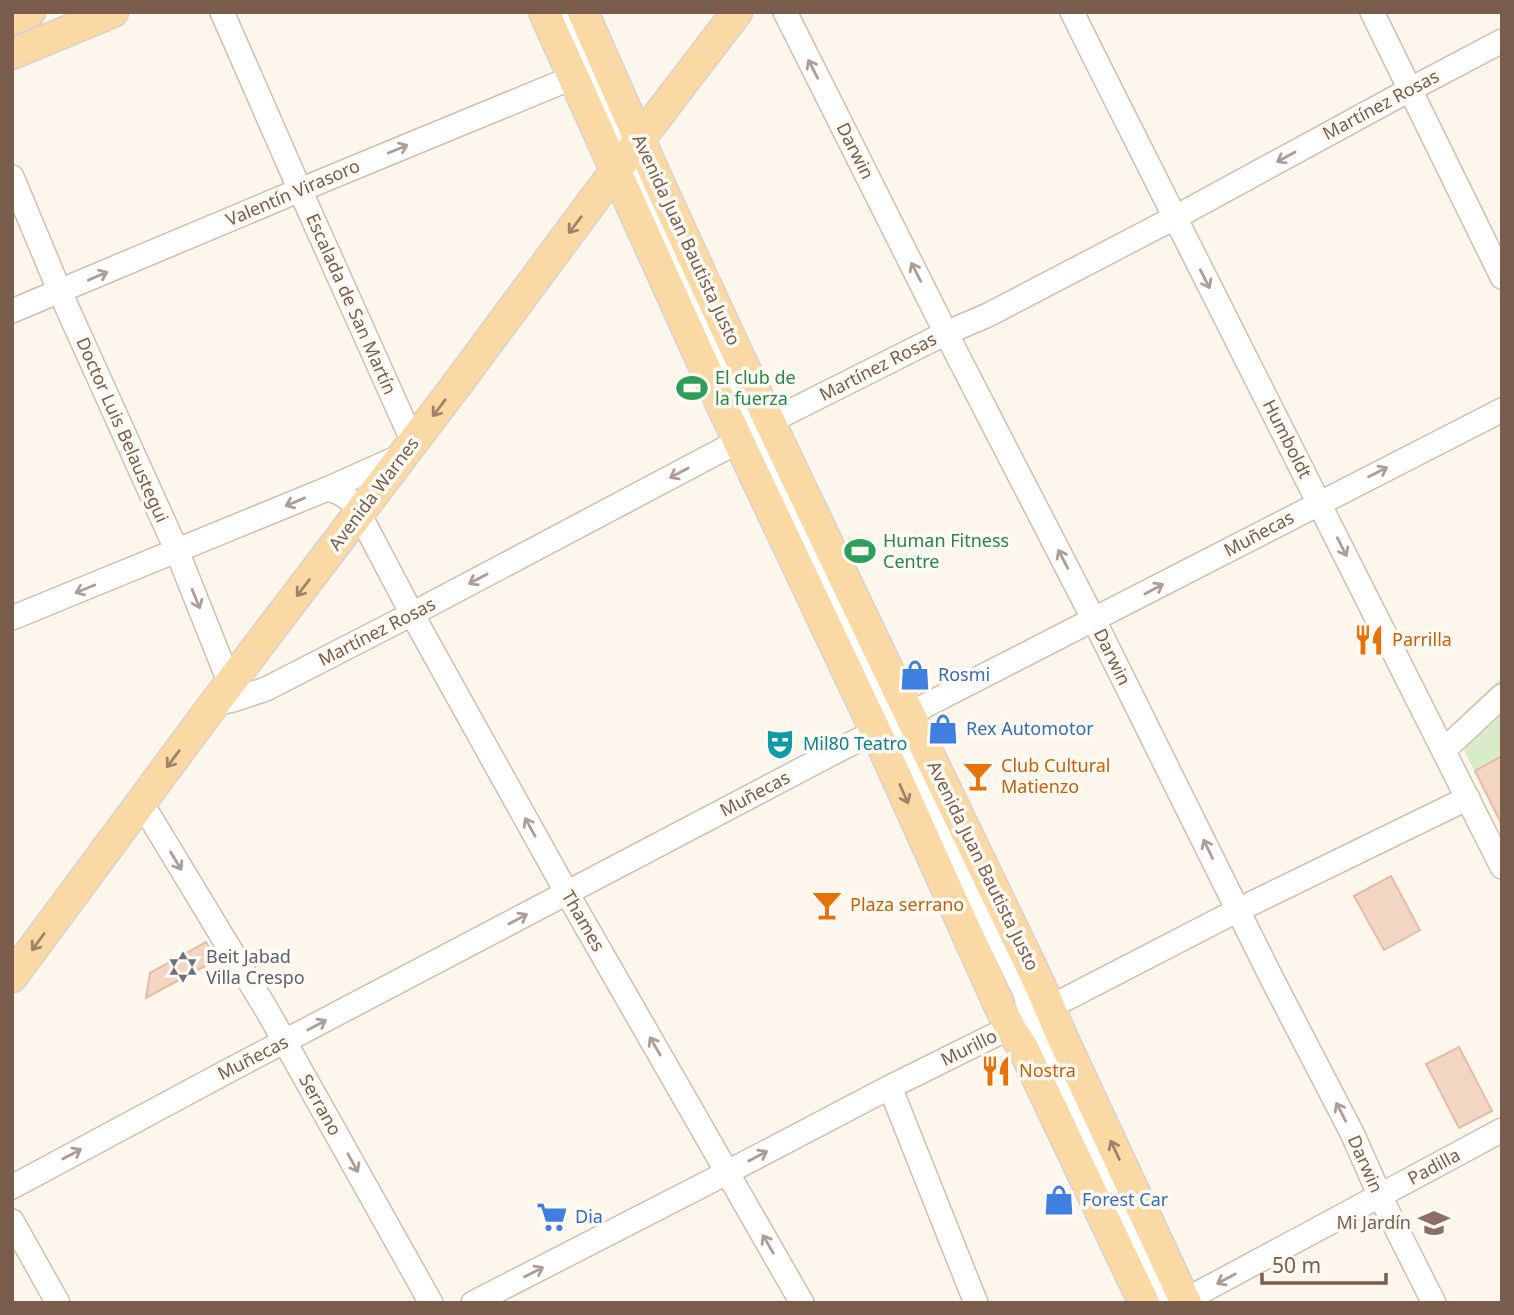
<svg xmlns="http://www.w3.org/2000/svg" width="1514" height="1315" viewBox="0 0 1514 1315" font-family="'Noto Sans',sans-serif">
<rect width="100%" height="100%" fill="#fdf6ec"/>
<path fill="#d8ecc9" d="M1502,677V825L1451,725Z"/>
<path fill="#f3d5c3" stroke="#e6bba3" stroke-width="2" d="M1502,756V825L1475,771Z
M1391,876L1420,930L1384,950L1354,896Z
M206,942L216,960L146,998L150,973Z
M1459,1047L1492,1111L1459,1128L1426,1064Z"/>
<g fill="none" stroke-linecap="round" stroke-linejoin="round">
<g stroke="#d1beb0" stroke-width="26">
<path id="minor" d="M222,12L300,190L413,442
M563,12L645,200L893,722L908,751L1024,991L1039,1040L1058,1085L1085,1139L1112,1189L1165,1303
M785,12L946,333L1094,620L1271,977L1352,1133L1380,1196L1434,1303
M1072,12C1213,298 1360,581 1502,867
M1372,12L1502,277
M12,177L60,292L177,551L230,684
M12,311L300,190L574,77
M327,489C338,491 346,496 354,504L412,614L567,893L802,1303
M12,618L327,489L403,455
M214,704L233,700L266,689L412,614L739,441L769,422L946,333L988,315L1174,218L1411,89L1502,41
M1444,750L1502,696
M141,802L268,1012L431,1303
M890,1087L976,1303
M12,1187L228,1071L831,754L1502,410
M12,1221L58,1303
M473,1303L705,1184L890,1087L1031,1017L1238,910L1468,798
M1180,1303L1502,1130"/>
</g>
<g stroke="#dad1cd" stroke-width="33">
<path id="major" d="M544,12L722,406L876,732L999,1005L1010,1028L1023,1048L1144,1303
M583,12C726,340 884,660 1039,983L1063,1039L1186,1303
M12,19L30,12
M12,54L113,12
M12,977L214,704L458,383L598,194L737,12"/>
</g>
<use href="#minor" stroke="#fff" stroke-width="23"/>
<use href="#major" stroke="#fbd9a5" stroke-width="30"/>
</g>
<defs><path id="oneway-shaft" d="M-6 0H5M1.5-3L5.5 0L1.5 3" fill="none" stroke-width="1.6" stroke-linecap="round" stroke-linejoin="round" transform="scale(1.75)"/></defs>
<g stroke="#af9d94">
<use href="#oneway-shaft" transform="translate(813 69) rotate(-117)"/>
<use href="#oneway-shaft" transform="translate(398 149) rotate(-22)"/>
<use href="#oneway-shaft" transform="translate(1286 157) rotate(151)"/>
<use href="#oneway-shaft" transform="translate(916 272) rotate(-117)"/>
<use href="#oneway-shaft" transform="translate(98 276) rotate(-23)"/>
<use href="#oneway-shaft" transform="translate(1205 279) rotate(63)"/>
<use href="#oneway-shaft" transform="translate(1378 472) rotate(-27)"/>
<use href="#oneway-shaft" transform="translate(679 473) rotate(152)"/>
<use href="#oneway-shaft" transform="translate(295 502) rotate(157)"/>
<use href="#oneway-shaft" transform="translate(1342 547) rotate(63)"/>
<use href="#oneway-shaft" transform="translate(1063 559) rotate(-117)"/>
<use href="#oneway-shaft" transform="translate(478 579) rotate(152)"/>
<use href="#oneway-shaft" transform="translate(85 589) rotate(158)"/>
<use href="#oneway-shaft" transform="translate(1154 589) rotate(-28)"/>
<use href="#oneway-shaft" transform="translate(196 599) rotate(68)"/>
<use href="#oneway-shaft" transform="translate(530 827) rotate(-119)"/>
<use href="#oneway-shaft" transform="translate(1208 849) rotate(-116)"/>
<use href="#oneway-shaft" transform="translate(176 861) rotate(59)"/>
<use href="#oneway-shaft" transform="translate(518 919) rotate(-28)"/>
<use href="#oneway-shaft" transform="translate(317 1025) rotate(-28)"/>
<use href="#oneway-shaft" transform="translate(655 1046) rotate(-120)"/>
<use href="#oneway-shaft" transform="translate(1341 1112) rotate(-117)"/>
<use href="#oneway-shaft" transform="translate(72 1154) rotate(-28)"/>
<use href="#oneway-shaft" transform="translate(758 1156) rotate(-28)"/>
<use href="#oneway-shaft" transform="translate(353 1163) rotate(61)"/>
<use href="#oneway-shaft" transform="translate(768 1244) rotate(-120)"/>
<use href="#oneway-shaft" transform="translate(534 1272) rotate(-27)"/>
<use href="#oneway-shaft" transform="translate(1226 1279) rotate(152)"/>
</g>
<g stroke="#a18267">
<use href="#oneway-shaft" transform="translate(575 225) rotate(127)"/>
<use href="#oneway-shaft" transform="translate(439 408) rotate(127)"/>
<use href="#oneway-shaft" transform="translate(303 588) rotate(127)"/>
<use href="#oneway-shaft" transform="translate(173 759) rotate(127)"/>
<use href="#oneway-shaft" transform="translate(904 794) rotate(66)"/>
<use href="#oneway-shaft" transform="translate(38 942) rotate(126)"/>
<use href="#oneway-shaft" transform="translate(1115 1150) rotate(-115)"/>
</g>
<defs>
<g id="stadium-bare" transform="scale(2.415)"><path d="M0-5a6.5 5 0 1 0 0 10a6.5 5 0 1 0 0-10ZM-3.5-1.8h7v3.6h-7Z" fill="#2e9e5b" stroke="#fffaf3" stroke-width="2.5" paint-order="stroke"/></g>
<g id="restaurant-bare" transform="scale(2.415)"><path d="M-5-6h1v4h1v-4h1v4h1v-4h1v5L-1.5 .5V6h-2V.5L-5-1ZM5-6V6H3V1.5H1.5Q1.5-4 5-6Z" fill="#e8710a" stroke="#fffaf3" stroke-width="2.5" paint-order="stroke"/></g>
<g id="shop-bare" transform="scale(2.415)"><path d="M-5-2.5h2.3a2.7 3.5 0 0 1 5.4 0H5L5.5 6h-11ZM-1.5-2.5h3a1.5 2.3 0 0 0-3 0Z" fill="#3f7fe0" stroke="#fffaf3" stroke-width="2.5" paint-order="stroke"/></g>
<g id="theatre-bare" transform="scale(2.415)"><path d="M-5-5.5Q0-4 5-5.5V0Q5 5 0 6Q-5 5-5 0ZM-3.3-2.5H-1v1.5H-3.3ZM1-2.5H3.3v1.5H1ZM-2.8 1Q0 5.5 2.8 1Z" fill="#0f9aa8" stroke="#fffaf3" stroke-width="2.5" paint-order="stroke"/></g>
<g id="bar-bare" transform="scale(2.415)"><path d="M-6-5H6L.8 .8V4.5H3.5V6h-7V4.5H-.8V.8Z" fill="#e8710a" stroke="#fffaf3" stroke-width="2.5" paint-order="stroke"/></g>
<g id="synagogue-bare" transform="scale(2.415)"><path d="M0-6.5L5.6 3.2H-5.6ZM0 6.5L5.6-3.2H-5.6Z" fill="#6b7280" stroke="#fffaf3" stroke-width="2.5" paint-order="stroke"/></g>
<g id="supermarket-bare" transform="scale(2.415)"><path d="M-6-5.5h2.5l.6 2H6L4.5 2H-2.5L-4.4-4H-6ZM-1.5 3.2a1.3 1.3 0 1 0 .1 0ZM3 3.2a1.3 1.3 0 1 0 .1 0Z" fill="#3f7fe0" stroke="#fffaf3" stroke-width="2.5" paint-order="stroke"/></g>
<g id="school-bare" transform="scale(2.415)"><path d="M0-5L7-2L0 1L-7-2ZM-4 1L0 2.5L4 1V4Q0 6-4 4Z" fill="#8d6e63" stroke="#fffaf3" stroke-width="2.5" paint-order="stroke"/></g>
</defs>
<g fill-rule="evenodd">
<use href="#stadium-bare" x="692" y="388"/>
<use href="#stadium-bare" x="860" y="551"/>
<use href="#restaurant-bare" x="1369" y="640"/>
<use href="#shop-bare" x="915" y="675"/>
<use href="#shop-bare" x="943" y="729"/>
<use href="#theatre-bare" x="780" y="744"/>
<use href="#bar-bare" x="978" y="776"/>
<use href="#bar-bare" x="827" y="905"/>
<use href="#synagogue-bare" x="183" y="967"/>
<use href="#restaurant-bare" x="996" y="1071"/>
<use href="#shop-bare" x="1059" y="1200"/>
<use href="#supermarket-bare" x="552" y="1217"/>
<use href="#school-bare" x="1434" y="1223"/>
</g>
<g text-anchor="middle" stroke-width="7" stroke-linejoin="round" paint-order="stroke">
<g font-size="18" fill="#7a5c4d" stroke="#fffaf3">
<text transform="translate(1381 105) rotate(-28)" y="6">Martínez Rosas</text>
<text transform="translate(855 151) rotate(63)" y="6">Darwin</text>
<text transform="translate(293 193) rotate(-23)" y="6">Valentín Virasoro</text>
<text transform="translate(686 240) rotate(65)" y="6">Avenida Juan Bautista Justo</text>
<text transform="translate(351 304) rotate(66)" y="6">Escalada de San Martín</text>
<text transform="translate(878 367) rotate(-27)" y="6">Martínez Rosas</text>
<text transform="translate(122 430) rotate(66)" y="6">Doctor Luis Belaustegui</text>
<text transform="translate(1287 439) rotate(63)" y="6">Humboldt</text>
<text transform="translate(374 494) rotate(-53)" y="6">Avenida Warnes</text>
<text transform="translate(1259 534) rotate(-28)" y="6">Muñecas</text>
<text transform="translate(377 632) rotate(-27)" y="6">Martínez Rosas</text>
<text transform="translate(1112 657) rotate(64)" y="6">Darwin</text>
<text transform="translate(755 794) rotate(-28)" y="6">Muñecas</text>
<text transform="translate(983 866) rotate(64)" y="6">Avenida Juan Bautista Justo</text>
<text transform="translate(583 921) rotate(60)" y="6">Thames</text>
<text transform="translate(969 1048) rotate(-26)" y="6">Murillo</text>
<text transform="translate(253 1058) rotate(-27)" y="6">Muñecas</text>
<text transform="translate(320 1105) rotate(61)" y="6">Serrano</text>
<text transform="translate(1365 1164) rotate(66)" y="6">Darwin</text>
<text transform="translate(1434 1167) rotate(-28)" y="6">Padilla</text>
</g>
<g font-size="18" fill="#27864d" stroke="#fffaf3" text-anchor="start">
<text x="715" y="384">El club de<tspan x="715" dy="21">la fuerza</tspan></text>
<text x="883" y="547">Human Fitness<tspan x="883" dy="21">Centre</tspan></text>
</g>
<g font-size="18" fill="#c56008" stroke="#fffaf3" text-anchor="start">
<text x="1392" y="646">Parrilla</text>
<text x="1001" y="772">Club Cultural<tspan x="1001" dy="21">Matienzo</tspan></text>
<text x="850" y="911">Plaza serrano</text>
<text x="1019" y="1077">Nostra</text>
</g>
<g font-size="18" fill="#366cbe" stroke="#fffaf3" text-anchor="start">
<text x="938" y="681">Rosmi</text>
<text x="966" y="735">Rex Automotor</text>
<text x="1082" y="1206">Forest Car</text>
<text x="575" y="1223">Dia</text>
</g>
<g font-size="18" fill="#0d838f" stroke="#fffaf3" text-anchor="start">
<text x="803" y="750">Mil80 Teatro</text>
</g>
<g font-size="18" fill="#5b616d" stroke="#fffaf3" text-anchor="start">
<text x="206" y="963">Beit Jabad<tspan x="206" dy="21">Villa Crespo</tspan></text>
</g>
<g font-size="18" fill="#785e54" stroke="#fffaf3" text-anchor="end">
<text x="1411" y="1229">Mi Jardín</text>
</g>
</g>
<rect width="1514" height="1315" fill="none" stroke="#7a5c4d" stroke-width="28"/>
<path d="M1262 1273v10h124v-10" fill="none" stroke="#7a5c4d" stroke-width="3.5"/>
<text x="1272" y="1273" font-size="21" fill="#7a5c4d" stroke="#fffaf3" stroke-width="5" paint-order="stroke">50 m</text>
</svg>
